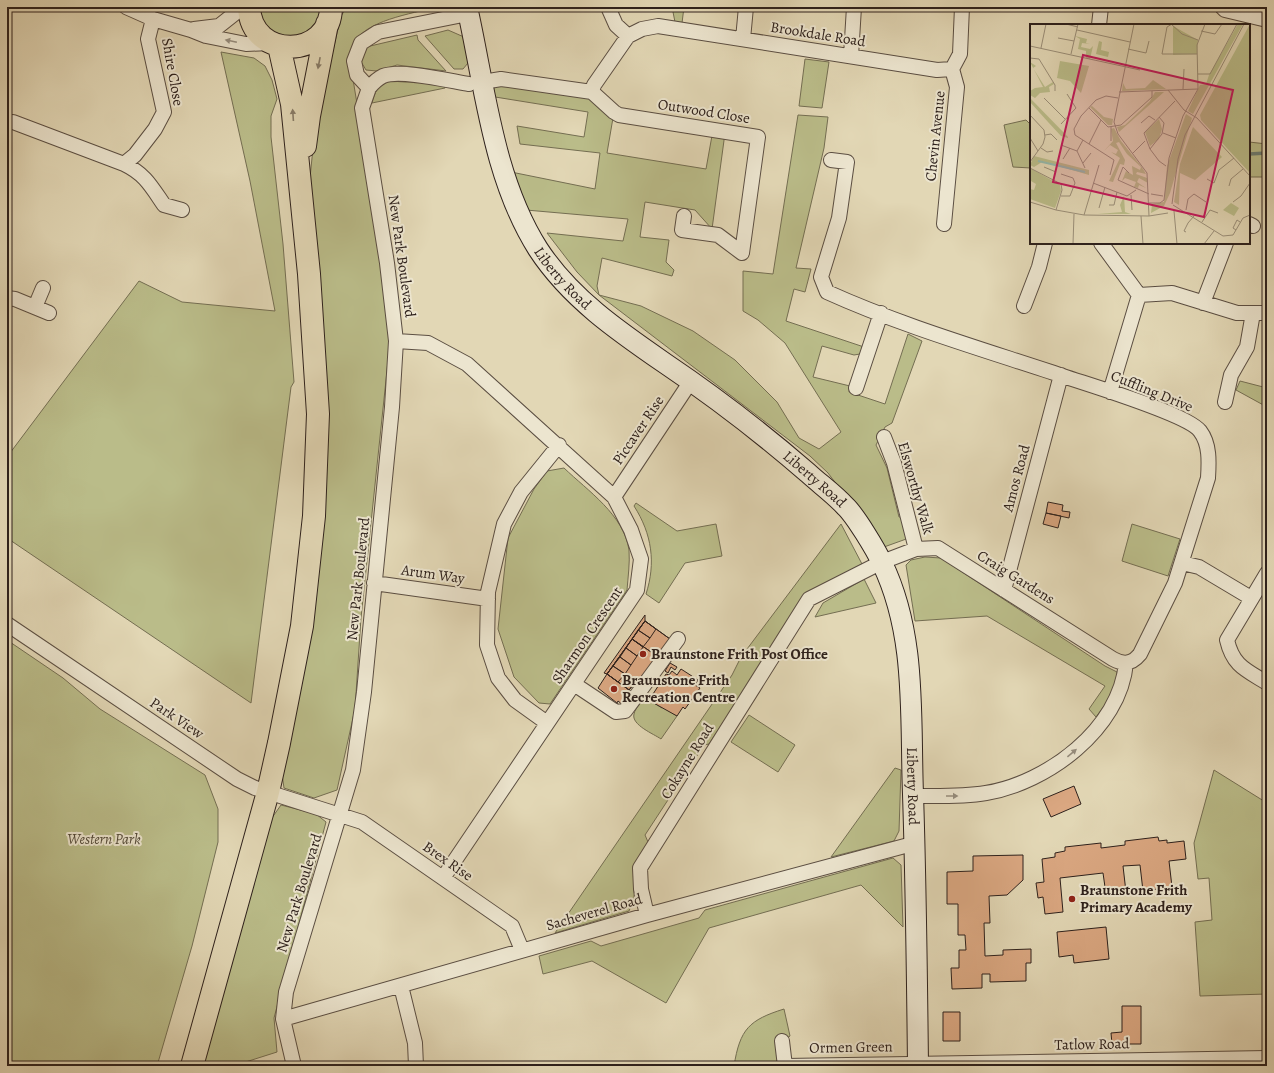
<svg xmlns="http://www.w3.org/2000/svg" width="1274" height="1073" viewBox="0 0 1274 1073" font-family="Alegreya,serif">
<rect width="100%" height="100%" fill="#e2d7b5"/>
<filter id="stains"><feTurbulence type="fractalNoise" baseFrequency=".005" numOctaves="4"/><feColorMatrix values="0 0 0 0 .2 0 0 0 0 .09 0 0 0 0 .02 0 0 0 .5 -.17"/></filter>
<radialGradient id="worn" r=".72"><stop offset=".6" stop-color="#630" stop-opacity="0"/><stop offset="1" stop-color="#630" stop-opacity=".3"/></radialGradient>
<path fill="#babc89" stroke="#746e52" d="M257,7H322V11L312,31L292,39L264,28Z
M347,7H436C412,14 364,20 353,45C350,51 351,61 351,67L373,202L390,342L361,618L355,709L337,790L314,798L284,788L282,774L306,645L309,188L315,128L341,16Z
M672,7H684L682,23L675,22Z
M1232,7H1267V17Z
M448,30L464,37L468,63L463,69H454L425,36Z
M417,35L418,40L446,71L397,65L377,71L366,70L360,60L366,47Z
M221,52L254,58L265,66L272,80L277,99L271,116V137L283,244L294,382L291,387L251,703L7,538V457L139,281L182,302L275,311L250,181Z
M805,59L829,62L822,108L799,106Z
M388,80L445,83V88L372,103C374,93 379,84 388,80Z
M483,82L592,92L614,112L607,153L706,169L713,130L725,133L712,229L695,210L645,202L640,237L669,240L666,262L674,270L672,276L602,258L597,286L599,295L641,306L693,331L735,360L777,402L799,438L819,449L841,432L785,343L758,320L743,311V271L773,274L798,115L828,117L824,148L796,268L811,269L805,292L794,289L786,321L864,347L860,354L854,355L822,346L813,377L850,386L849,392L885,404L908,334L922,341L892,423L885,427L876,445L887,468L899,517H905L909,538L884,547L828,473L810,456L599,295L577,272L547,233L623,241L628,219L526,210L511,172L595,189L600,153L520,144L517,126L584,137L588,112L489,96Z
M1026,120L1031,125V168L1013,167L1004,125Z
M1249,142L1267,144V177H1249Z
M1240,381L1267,388V407L1236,390Z
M564,468C588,491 624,515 629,550C630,563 628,577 627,590L550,704L539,703L514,677L498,629L508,538L534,489L547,471Z
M636,503L677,531L716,524L722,556L685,563L659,603L646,594C656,563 652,534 634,506Z
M841,524L862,564L808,592L709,744L704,745L645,835L648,842L639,858L634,875V898L629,911L555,933L732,675L741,657Z
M1132,524L1180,539L1168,576L1122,561Z
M925,557L941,558L1105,666L1117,672L1116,690L1096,717L1089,709L1105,686L987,616L915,621L906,565L911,560Z
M864,579L876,603L815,617L823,603Z
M7,640L63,678L100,709L205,775L218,809V842L192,946L157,1066H7Z
M647,696L652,699L651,701L662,708L663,707L677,716L661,739C654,734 631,725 634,714C635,708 643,701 647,696Z
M749,715L795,745L778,772L731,742Z
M895,768L901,770L899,831L894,841L831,857Z
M1214,770L1267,803V994L1200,996L1195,922L1212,920L1209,878L1198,879L1194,843Z
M281,805L316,814L326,822L274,1018L277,1052L233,1066H198L269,822Z
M893,858L901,865L903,927L861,885L709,928L666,1003L592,961L543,974L539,956L591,941L601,946L699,918L705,910Z
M784,1009L790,1036L782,1042L785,1066H734C740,1029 749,1020 784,1009Z"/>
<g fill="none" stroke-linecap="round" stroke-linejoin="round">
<path stroke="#6c7d73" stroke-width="3.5" d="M1249,154L1267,153"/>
</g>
<path fill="#daa781" stroke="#2e211c" d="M1048,502L1063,505L1062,511L1070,512L1069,518L1046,513Z
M1046,513L1061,516L1058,528L1043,524Z
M645,615V621L607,674L604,673Z
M645,621L670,639L638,688L633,685L629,690L607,674Z
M645,621L656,629L650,638L638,630Z
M645,621L670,639L660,658L632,639Z
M638,630L650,638L643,647L632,639Z
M632,639L643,647L637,656L626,648Z
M632,639L660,658L638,688L633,685L629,690L607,674Z
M626,648L637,656L631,665L620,657Z
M620,657L631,665L625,674L613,666Z
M670,663L677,667L675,670L671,667L668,673L665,671Z
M613,666L625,674L618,682L607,674Z
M681,669L698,680L695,685L700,688L685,709L683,707L677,716L650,701L654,695L653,694L666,674L669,675L672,671L677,675Z
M607,674L635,694L623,705L618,701L617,703L598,688Z
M1074,786L1081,804L1051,817L1043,799Z
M1158,837L1159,841L1167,840V843L1184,841L1186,859L1169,861L1172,887L1143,891L1140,865L1123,866L1126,892L1106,894L1103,873L1060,878L1063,912L1045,914L1043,897L1038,898L1036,883L1044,882L1042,859L1055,857V853L1065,851V847L1101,843V848L1125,845V841Z
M1023,855V880L1007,895L989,896L990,923H984L985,956L1003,955V950L1031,949V963H1026V981L990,982V974H982V988L952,989L951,968H959V950H966L965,935H958V904H947V872L973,871V856Z
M1106,927L1109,959L1074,963L1073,955L1059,957L1057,932Z
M1122,1006H1141V1044H1112L1111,1033L1122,1032Z
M943,1012H960V1041H943Z"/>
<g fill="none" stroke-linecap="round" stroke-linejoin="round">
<g stroke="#5b4e42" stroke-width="16">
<path id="street" d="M126,7L153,19L191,30L206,36L246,44L270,43
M608,7L616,25L628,36
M1222,7L1225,10L1267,20
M1099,25L1101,7
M194,29L219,26L243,7
M743,39L746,7
M851,56L854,7
M483,82L501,79L592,92L614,112L619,115L758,137L742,253L718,235L682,230L684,216
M369,88C373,83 377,79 383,76C400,69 450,81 469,84
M592,92L594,85L628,36L642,29L658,26L937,70L952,69
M13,122L124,164L135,155L155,129L164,112L148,39L153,19
M124,164C145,174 151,186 164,205L182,210
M944,224L957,87L952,69L960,54L962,7
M1249,224L1253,226
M1101,243L1139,295L1110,392
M1139,295L1172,293L1237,313H1267
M7,298L15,299L49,313
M1203,303L1226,243
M1024,306L1039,267L1045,243
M35,307L43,288
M396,341L428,343L467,364L614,497L631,530L641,559L637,590L443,878
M856,388L881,313
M1225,402L1231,375L1247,347L1253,313
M884,437L894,463L916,549
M614,497L691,381
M1182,563L1199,567L1251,598
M1267,573L1227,640C1233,666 1246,670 1267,683
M374,583L488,599
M1004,590L1061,375
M7,624L237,779L255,788L362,822L512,926L522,950
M574,684L616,712L625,711L678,639
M547,723L515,700L498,678L487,645L488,592L504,524L521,492L559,445
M913,796C937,796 962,797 986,793C1047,783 1120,729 1126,663
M647,915L641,889L640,868L809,599L882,562L916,549L938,548L1113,659C1124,665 1132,664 1140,654L1175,583L1208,478C1209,462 1210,444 1200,431C1187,414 1089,385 1063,376C985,350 902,326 827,292L821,277L839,218L847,162L831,160
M401,986L415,1043L416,1066
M283,1019L647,915L916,843
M782,1041L785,1066
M294,1066L283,1019L286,992L353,770L364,692L392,407L396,341L387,263L362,108L369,88L357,75L354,61L361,43L378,32L468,14
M785,1066L1267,1058"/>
</g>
<g stroke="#2e211c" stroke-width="22">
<g id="secondary">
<path id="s1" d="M467,7C485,87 493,178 538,249C570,298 618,331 666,364C715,397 763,434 808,473C820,484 834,494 845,506C855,515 876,550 882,563C917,635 910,716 913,794C916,885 917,975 918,1066"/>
</g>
</g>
<g stroke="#2e211c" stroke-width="24">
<path id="highway" d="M249,7C251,61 331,59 331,7
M305,146L309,116L327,24
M192,1066L268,792L279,743L302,626L314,516L318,414L309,274L292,104L279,46"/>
</g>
<use href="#street" stroke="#ece5cf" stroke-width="14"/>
<use href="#secondary" stroke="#ece5cf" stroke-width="20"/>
<use href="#highway" stroke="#e2d7b5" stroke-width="22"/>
</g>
<defs><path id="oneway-solid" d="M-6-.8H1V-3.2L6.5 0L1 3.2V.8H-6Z"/></defs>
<g fill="#968d7e">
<use href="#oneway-solid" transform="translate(231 41) rotate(-168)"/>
<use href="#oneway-solid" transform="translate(1072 753) rotate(-40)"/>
<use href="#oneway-solid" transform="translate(952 796)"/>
</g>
<g fill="#887c68">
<use href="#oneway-solid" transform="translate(319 63) rotate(101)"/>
<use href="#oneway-solid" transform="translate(293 115) rotate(-94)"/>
</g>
<g fill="#8f2418" stroke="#ece5cf" stroke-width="1.5">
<circle cx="643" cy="654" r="4"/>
<circle cx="614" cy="689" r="4"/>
<circle cx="1072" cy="899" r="4"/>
</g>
<g text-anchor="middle" stroke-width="4" stroke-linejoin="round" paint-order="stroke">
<g font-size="15" fill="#2e211c" stroke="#ece5cf">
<text transform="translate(818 34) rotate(9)" y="5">Brookdale Road</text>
<text transform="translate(173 72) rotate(80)" y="5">Shire Close</text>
<text transform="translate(704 111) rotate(9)" y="5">Outwood Close</text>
<text transform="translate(935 136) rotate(-84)" y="5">Chevin Avenue</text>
<text transform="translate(402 256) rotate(82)" y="5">New Park Boulevard</text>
<text dy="5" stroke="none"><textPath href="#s1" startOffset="292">Liberty Road</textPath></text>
<text transform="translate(1152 391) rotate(22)" y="5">Cuffling Drive</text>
<text transform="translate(638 430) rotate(-56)" y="5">Piccaver Rise</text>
<text transform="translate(1016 478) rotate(-75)" y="5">Amos Road</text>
<text dy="5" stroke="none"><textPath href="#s1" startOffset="615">Liberty Road</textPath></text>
<text transform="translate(916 488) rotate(74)" y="5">Elsworthy Walk</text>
<text transform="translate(433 574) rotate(8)" y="5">Arum Way</text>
<text transform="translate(1016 577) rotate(32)" y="5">Craig Gardens</text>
<text transform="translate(358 579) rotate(-84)" y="5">New Park Boulevard</text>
<text transform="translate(587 635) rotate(-56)" y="5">Sharmon Crescent</text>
<text transform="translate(177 718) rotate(34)" y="5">Park View</text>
<text transform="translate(687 761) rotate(-58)" y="5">Cokayne Road</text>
<text dy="5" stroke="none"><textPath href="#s1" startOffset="951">Liberty Road</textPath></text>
<text transform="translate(448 861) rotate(35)" y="5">Brex Rise</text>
<text transform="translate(299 893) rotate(-73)" y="5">New Park Boulevard</text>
<text transform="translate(594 912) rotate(-16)" y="5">Sacheverel Road</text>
<text transform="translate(1092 1044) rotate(-1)" y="5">Tatlow Road</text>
<text transform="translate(851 1047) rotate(-1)" y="5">Ormen Green</text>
</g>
<g font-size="15" font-weight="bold" fill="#2e211c" stroke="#ece5cf" text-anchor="start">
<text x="651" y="659">Braunstone Frith Post Office</text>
<text x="622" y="685">Braunstone Frith<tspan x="622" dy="17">Recreation Centre</tspan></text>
<text x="1080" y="895">Braunstone Frith<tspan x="1080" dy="17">Primary Academy</tspan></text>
</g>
<g font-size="15" font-style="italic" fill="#514837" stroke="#ece5cf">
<text x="104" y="844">Western Park</text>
</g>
</g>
<g transform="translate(1030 24)">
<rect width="220" height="220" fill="#e2d7b5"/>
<path d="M208,0H213L163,90L158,87L170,61L176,60L179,51ZM220,0V149L171,96L170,91ZM143,2L168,16L167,30L143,31ZM45,12L57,15L56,19L60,20L52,19L51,23L60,25L63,22L60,35L56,34V27L48,25L50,15ZM69,17L72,18L71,26L79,28L78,33L66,30ZM30,37L59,42L51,69L40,57L27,54ZM0,38L6,42L3,44L15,63L23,58L24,60L19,63L20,68L10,69L5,74L0,71V67L5,64L13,63ZM123,56L136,65L92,67L93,59L96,65L115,64ZM125,68H134L89,108L87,103L95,101L111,86L120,77ZM0,74L38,113V114L31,112L18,98L0,78ZM62,82L74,93L83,95L82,101H78L60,83ZM156,90L162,94L140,169L134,182L121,189L122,180L134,178L137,142ZM129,95L132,105L129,115L120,122L115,108ZM163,103L192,133L165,156L150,149L149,181L144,178L150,140ZM84,104L91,117L111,142L113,145L116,150L107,148L106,150L117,154L118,159L109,154L107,158L116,164L109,161L108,164L104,163L106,158L95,154L92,157L96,147L103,151L102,142L110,146L111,143L97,130L89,118L86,119L95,136L94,141L90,140L83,158L79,157L90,134L81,128L86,130L88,126L80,121L74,127L83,117L81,105ZM4,132L59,146V151L18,139L12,138L4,143L0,141ZM0,144L30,161L31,167L25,184L0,175V165L4,166L6,160L1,157ZM94,172L95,188L101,190H68L92,188L90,181ZM201,179L209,184L204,192L193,186Z" fill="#babc89"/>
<path fill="none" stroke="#95baad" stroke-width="2" d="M8,137L55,148"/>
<path fill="none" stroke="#9a8e78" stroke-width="1" d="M36,0L48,3M104,0L84,98L88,110L117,149L119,192M141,0L152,10L168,16M142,0L137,3L132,30H167M47,6L100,18M171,7L185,10L192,0M28,14L44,17M0,22L110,46M11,24L16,0M98,25L116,29L119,17M41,30L48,0M0,34L9,35L25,61V67M168,50H180L207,0M153,65L154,45M138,66L154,86L167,94L220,152M89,68L168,65M14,74L35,95M59,84L78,103L91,101L122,73V67M0,91L14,106L15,113L13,120L0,138M111,99L119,92L125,96M31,100L46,84L37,70M81,103V117M133,109L146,114M15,111L21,110L27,116M0,114L8,127M53,116L47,127L55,144M59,120L71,96M31,121L47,127M11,124L17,128L23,127M120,125L132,110L134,99L129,93M103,129L115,117M33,135L40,124M53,139L61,129M136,142L129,137L120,125L114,109L145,77M14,143L26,148M0,144L31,160L32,166L26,186M99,149L93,143L88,156L119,170M80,151L84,136L45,111L44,105L51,92L66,76L76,72L88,74M177,155L184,159L189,146L204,134M63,159L97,172L106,166M199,162L201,155L213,145M121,170L133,172M101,171L102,186M31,172H40L45,159L43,154L31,150M0,178L26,186L54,191L119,192L138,189M203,178L211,172L220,159M119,179H130L134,176L139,134L153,92L168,65L167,21L175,0M142,180L148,135L155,111L214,0M79,181H84L87,168M143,181L193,212L203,211L213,194L220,191M69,184L75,163M156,186L158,175L164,170L176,178M144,187L147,220M54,191L69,141M111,192L113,220M172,198L180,186L188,189M206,206L203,204L207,196L210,198M156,208L154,207L158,199L164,192M43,220L44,190M174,220L184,207"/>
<path fill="#c2185b" fill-opacity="0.15" stroke="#c2185b" stroke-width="2" d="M53,31L203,66L174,193L23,158Z"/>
<rect width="220" height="220" fill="none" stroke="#2e211c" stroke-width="2"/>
</g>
<rect width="1274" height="1073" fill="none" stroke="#e2d7b5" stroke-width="24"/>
<rect x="8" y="8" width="1258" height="1057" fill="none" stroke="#2e211c" stroke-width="2"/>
<rect x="12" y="12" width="1250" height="1049" fill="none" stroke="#2e211c"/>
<rect width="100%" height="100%" filter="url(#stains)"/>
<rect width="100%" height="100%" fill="url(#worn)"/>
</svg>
